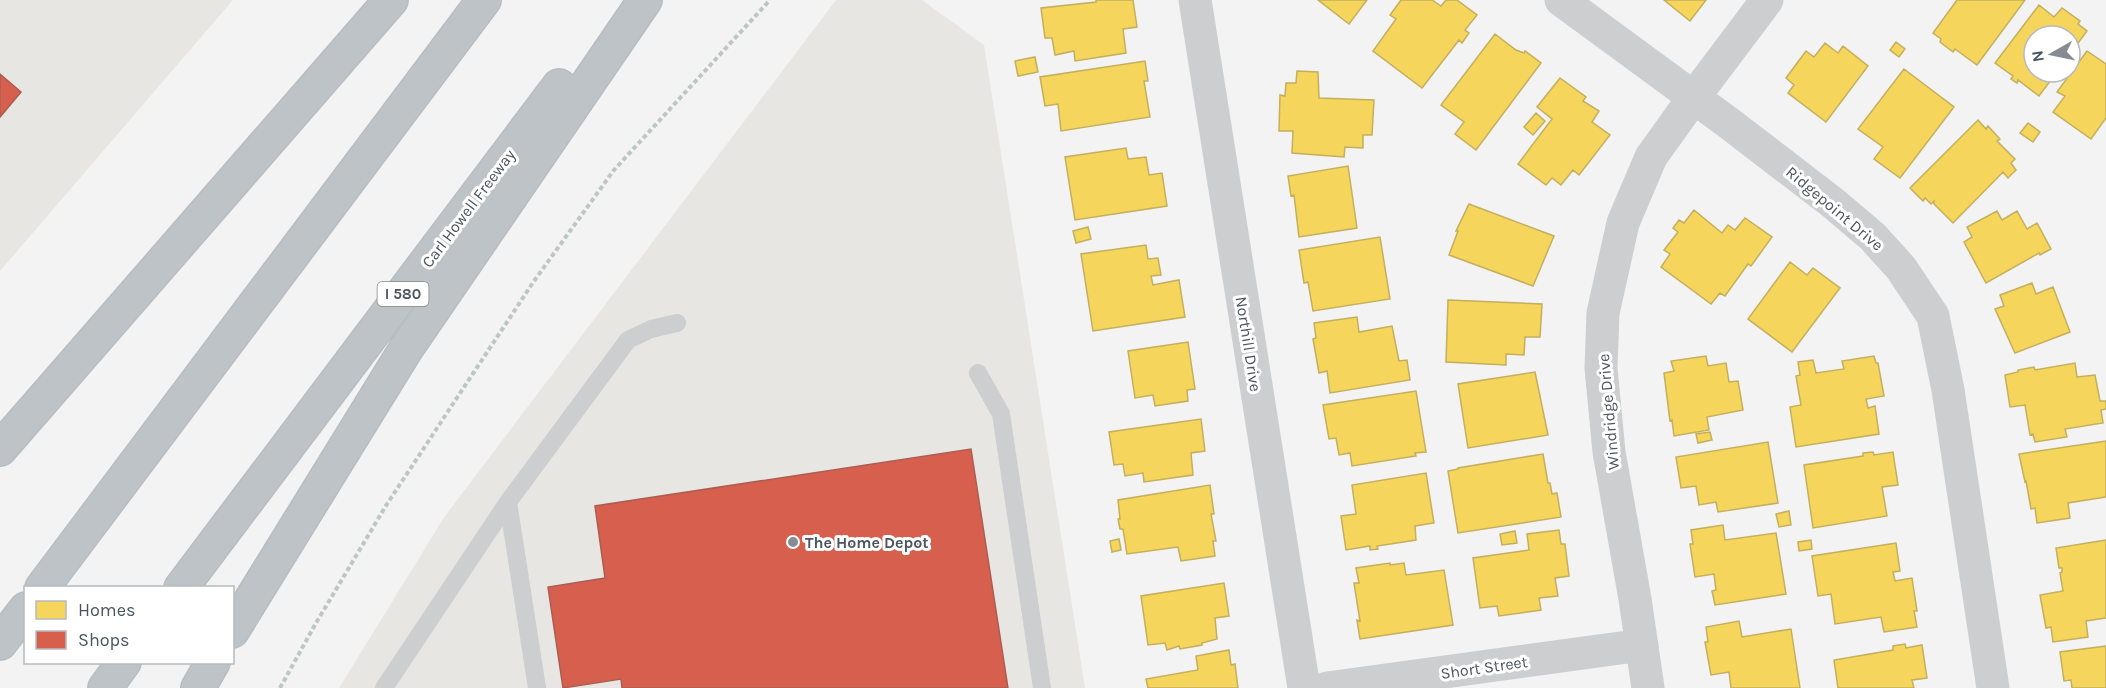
<svg xmlns="http://www.w3.org/2000/svg" width="2106" height="688" viewBox="0 0 2106 688" font-family="Karla,sans-serif">
<rect width="100%" height="100%" fill="#f3f3f3"/>
<path fill="#e7e6e2" d="M0,0H233L0,271Z
M836,0H922L984,45L1085,688H339L445,516Z"/>
<path fill="#f6d55c" stroke="#c3af5d" stroke-width="1.5" d="M1096,0H1133L1137,27L1123,29L1126,53L1075,61L1074,51L1055,55L1052,38H1045L1041,8L1096,2Z
M1318,0H1367L1349,24Z
M1401,0H1432L1441,6L1446,0H1457L1477,15L1465,30L1469,33L1462,43L1459,40L1422,88L1373,51L1396,19L1390,15Z
M1664,0H1706L1690,21Z
M1957,0H2025L1977,65L1955,49L1953,52L1940,42L1941,39L1933,33Z
M2039,5L2054,17L2062,8L2080,21L2078,24L2087,31L2070,54V36H2034V72H2057L2039,96L2018,80L2017,83L2011,79L2013,76L1995,63Z
M1495,34L1516,50L1524,53L1525,51L1541,63L1476,150L1455,134L1464,122L1441,105Z
M1896,42L1905,49L1899,57L1890,50Z
M1825,43L1838,53L1843,46L1868,66L1826,122L1788,93L1794,85L1786,78L1806,51L1814,57Z
M2087,51L2106,64V118L2091,139L2053,112L2065,96L2057,92Z
M1035,57L1038,72L1018,76L1015,61Z
M1145,61L1148,81H1144L1150,117L1061,131L1058,104L1045,106L1040,77Z
M1904,69L1954,107L1900,178L1874,159L1883,147L1858,129Z
M1297,71L1318,72L1319,98L1374,100L1372,135H1363V148L1345,147L1344,157L1292,153L1293,131H1279L1280,95L1285,96L1286,83H1296Z
M1560,78L1586,97L1583,101L1599,111L1592,122L1610,135L1579,175L1573,170L1561,185L1552,178L1546,185L1518,164L1552,119L1537,107Z
M1536,113L1545,121L1533,135L1524,127Z
M1978,120L1986,129L1988,126L2000,139L1997,141L2015,159L2011,163L2016,170L2008,178L2003,172L1953,223L1934,204V201L1931,204L1925,198L1923,201L1910,188Z
M2028,123L2040,132L2033,142L2020,133Z
M1126,148L1128,159L1146,157L1149,175L1162,173L1167,206L1075,220L1065,157Z
M1348,166L1357,228L1299,237L1294,195L1291,196L1288,176Z
M1469,204L1554,236L1533,286L1449,255L1458,231H1456Z
M1694,210L1722,233L1728,225L1735,230L1745,218L1772,237L1751,266L1748,264L1725,296L1720,293L1711,304L1661,267L1670,254L1664,250L1678,232L1673,228L1679,220L1684,223Z
M1997,211L2002,220L2017,211L2027,229L2037,223L2051,249L2040,255L2039,253L1986,283L1964,242L1972,237L1967,227Z
M1088,227L1091,239L1076,243L1073,231Z
M1380,237L1390,299L1313,311L1308,282L1304,283L1299,250Z
M1146,245L1148,259L1158,258L1161,275L1151,276L1153,285L1179,280L1185,317L1093,331L1081,254Z
M1790,262L1807,275L1813,268L1840,288L1792,352L1748,319Z
M2032,283L2036,294L2053,287L2070,332L2015,353L1995,309L2004,306L2000,295Z
M1448,300L1542,304L1540,337H1525L1524,355L1506,354V365L1446,362Z
M1357,317L1359,332L1392,326L1399,361L1407,360L1410,380L1330,393L1327,371L1319,373L1313,339L1316,338L1314,323Z
M1188,342L1195,389L1187,390L1188,401L1155,406L1153,395L1135,398L1128,351Z
M1706,356L1708,366L1726,363L1729,382L1738,381L1743,410L1707,417L1709,430L1674,436L1672,420L1670,421L1664,373L1674,371L1671,361Z
M1874,356L1876,363H1878L1884,396L1866,399L1868,408L1875,406L1879,434L1796,447L1790,407L1801,405L1796,376L1800,375L1798,362L1813,360L1816,373L1844,369L1842,361Z
M2075,363L2077,377L2095,375L2100,401H2106V409L2101,410L2103,423L2065,429L2067,437L2035,442L2033,434L2030,435L2025,405L2010,407L2005,375L2018,372V370L2034,367L2035,370Z
M1535,372L1548,435L1468,448L1458,384Z
M1416,391L1426,452L1415,453L1416,456L1352,466L1350,453L1339,455L1336,438L1329,439L1323,405Z
M1201,419L1205,451L1191,453L1193,475L1144,482L1143,473L1125,476L1123,464L1114,465L1109,432Z
M1710,432L1712,440L1698,443L1696,434Z
M2106,441V497L2068,503L2070,518L2037,523L2035,508L2031,509L2026,481L2025,482L2019,454Z
M1768,442L1778,503L1718,512L1716,502L1699,505L1696,486L1681,488L1676,457Z
M1873,452L1874,455L1893,452L1898,485L1882,487L1887,516L1813,528L1804,465L1863,456V453Z
M1543,454L1548,483H1550L1552,494L1557,493L1561,517L1458,533L1448,471L1458,469V468Z
M1426,473L1434,523L1415,526L1416,540L1377,546L1378,549L1370,550V546L1346,550L1341,516L1356,514L1352,485Z
M1210,485L1214,514H1211L1216,541H1213L1215,556L1181,561L1178,547L1127,554L1123,529H1120L1118,519H1120L1118,500Z
M1789,511L1791,525L1779,527L1776,514Z
M1723,525L1725,540L1776,533L1786,594L1715,605L1712,591L1716,590L1714,574L1695,577L1690,544H1693L1691,530Z
M1559,530L1561,544H1565L1569,576L1555,578L1558,596L1539,598L1541,610L1499,616L1497,606L1480,608L1473,558L1529,550L1527,534Z
M1515,531L1517,543L1502,545L1500,534Z
M1119,539L1121,550L1112,552L1110,541Z
M1811,540L1812,549L1799,551L1798,542Z
M2106,540V618L2086,621L2088,637L2053,642L2051,627L2046,628L2040,595L2063,591L2060,573L2062,572V568H2059L2056,548Z
M1896,543L1900,571L1893,572L1895,581L1912,578L1917,611H1914L1917,627L1884,632L1881,617L1835,624L1831,594L1818,596L1812,556Z
M1390,563V565L1404,563L1406,575L1444,570L1453,625L1360,639L1357,620L1360,621L1354,583H1359L1356,568Z
M1224,583L1229,616L1215,618L1217,639L1202,643V645L1180,649L1179,646L1167,650L1165,643L1148,645L1141,596Z
M1739,621L1742,637L1791,629L1800,688H1731L1729,672L1711,675L1705,642H1708L1706,627Z
M1905,644L1906,648L1922,645L1927,678L1912,680L1914,688H1838L1834,660L1893,650V646Z
M2106,646V688H2072L2071,680L2064,681L2060,652Z
M1229,650L1231,665L1235,664L1238,688H1148L1146,679L1198,670L1196,656Z"/>
<path fill="#d6604d" stroke="#ac5d52" stroke-width="1.5" d="M0,74L21,92L0,117Z
M971,449L1008,688H622L621,679L563,688L548,587L605,578L595,506Z"/>
<g fill="none" stroke-linecap="round" stroke-linejoin="round">
<g stroke="#b8bdc2" stroke-width="36">
<path id="highway" d="M0,449L391,0
M42,588L484,0
M181,588L559,86
M232,631L406,349L645,0
M0,643L26,609
M105,688L124,662
M198,688L213,662"/>
</g>
<path stroke="#bcc6c3" stroke-width="4" stroke-dasharray="4.5 3" stroke-linecap="butt" d="M280,688L316,623L387,504L534,281L614,170L770,0"/>
<path stroke="#cdced0" stroke-width="18" d="M978,373L1001,414L1042,688
M508,502L537,688
M384,688L508,502L628,340L651,329L677,323"/>
<path stroke="#cdced0" stroke-width="33" d="M1195,0L1304,688
M1561,0L1730,124L1833,203L1873,237L1901,268L1933,316L1948,390L1993,688
M1327,688L1642,645
M1648,688L1635,599L1609,452L1601,368L1603,313L1623,223L1651,157L1694,97L1767,0"/>
<use href="#highway" stroke="#bec3c7" stroke-width="33"/>
</g>
<circle fill="#868c92" stroke="#fff" stroke-width="2" cx="793" cy="542" r="6"/>
<g text-anchor="middle" stroke-width="6" stroke-linejoin="round" paint-order="stroke">
<rect fill="#fff" stroke="#81888e" stroke-width="1.5" x="377.5" y="282" width="51" height="24" rx="4.5"/>
<g font-size="15" font-weight="bold" fill="#4b555e">
<text x="403" y="299">I 580</text>
</g>
<g font-size="16" fill="#4b555e" stroke="#fff">
<text transform="translate(468 208) rotate(-53)" y="6">Carl Howell Freeway</text>
<text transform="translate(1835 208) rotate(40)" y="6">Ridgepoint Drive</text>
<text transform="translate(1249 344) rotate(81)" y="6">Northill Drive</text>
<text transform="translate(1608 412) rotate(-95)" y="6">Windridge Drive</text>
<text transform="translate(1484 667) rotate(-8)" y="6">Short Street</text>
</g>
<g font-size="16" font-weight="bold" fill="#4b555e" stroke="#fff" text-anchor="start">
<text x="805" y="548">The Home Depot</text>
</g>
</g>
<rect x="24" y="586" width="210" height="78" fill="#ffffff" stroke="#b7bbbf" stroke-width="1.5"/>
<rect x="36" y="601" width="30" height="18" fill="#f6d55c" stroke="#b7bbbf" stroke-width="1.5"/>
<text x="78" y="616" font-size="18" fill="#4b555e">Homes</text>
<rect x="36" y="631" width="30" height="18" fill="#d6604d" stroke="#b7bbbf" stroke-width="1.5"/>
<text x="78" y="646" font-size="18" fill="#4b555e">Shops</text>
<g transform="translate(2052 54) rotate(261)"><circle r="28" fill="#ffffff" stroke="#b7bbbf" stroke-width="1.5"/>
<path d="M0-4.5L10 22L0 15L-10 22Z" fill="#868c92"/>
<text y="-9" font-size="16" font-weight="bold" text-anchor="middle" fill="#4b555e">N</text>
</g>
</svg>
